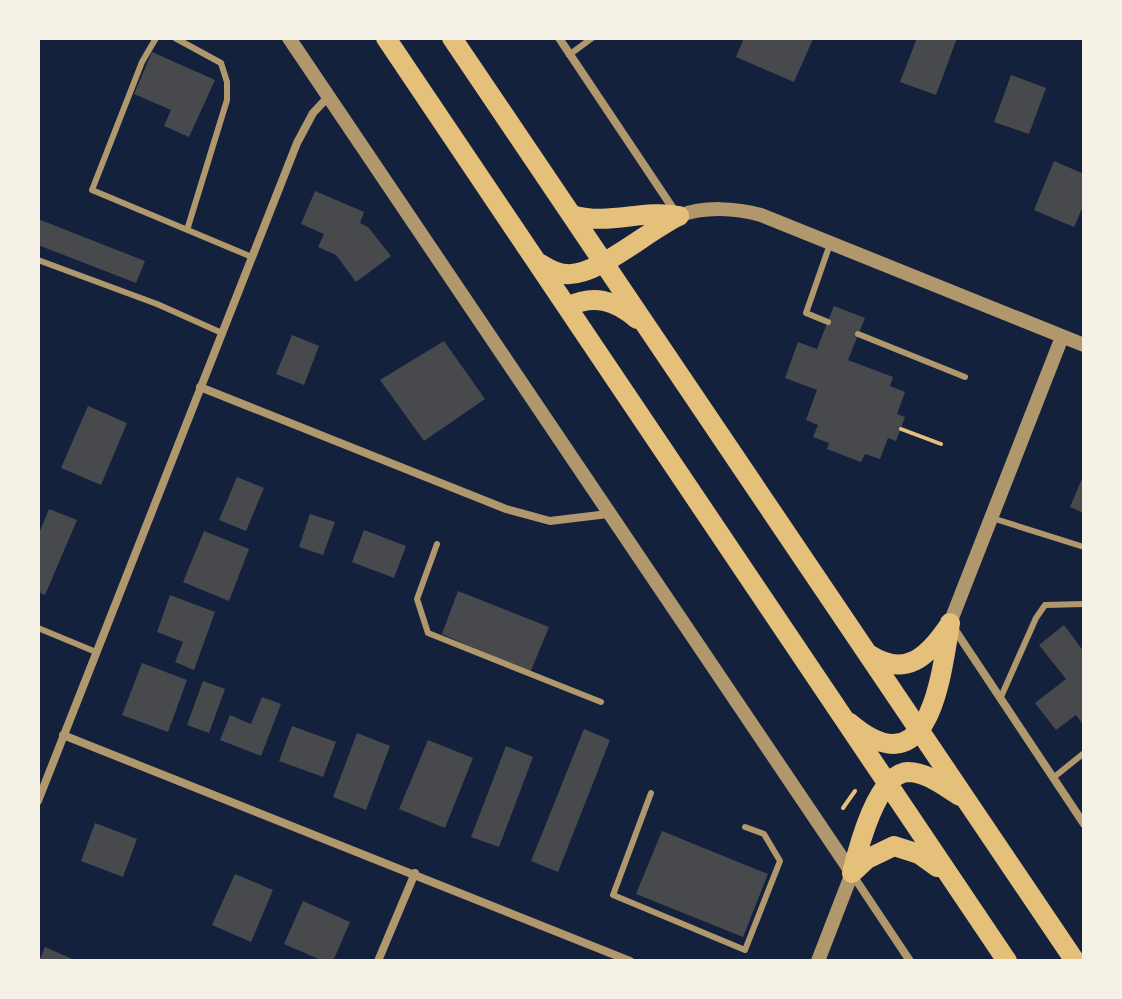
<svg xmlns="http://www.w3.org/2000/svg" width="1122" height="999" viewBox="0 0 1122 999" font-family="'Source Sans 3',sans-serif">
<rect width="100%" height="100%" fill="#14213d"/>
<path fill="#48494c" d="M744,38H811L813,39L794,82L736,57Z
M917,38H957L936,95L900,82Z
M152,52L215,80L189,137L164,126L171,110L134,94Z
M1011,75L1046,88L1029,134L994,122Z
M1054,161L1084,174V204L1074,227L1034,210Z
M315,191L364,212L360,223L368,227L391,256L356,282L336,255L318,247L324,234L301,224Z
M38,219L145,261L136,283L38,245Z
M834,306L865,318L848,360L893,377L890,386L905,392L897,414L905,417L896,441L888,438L880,459L865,454L861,462L827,449L829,443L813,437L818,425L806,420L817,390L785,378L798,342L817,349Z
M292,335L319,346L304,385L276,374Z
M444,341L485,399L424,441L380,380Z
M88,406L127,423L101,485L61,468Z
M1084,474V513L1070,507Z
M237,477L264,488L246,531L219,520Z
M49,509L77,520L45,595L38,592V536Z
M310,514L335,522L323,555L299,547Z
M364,530L406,546L394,578L352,562Z
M204,531L249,549L229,601L183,582Z
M458,591L549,627L530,673L442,634Z
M170,595L215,612L194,670L175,662L183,642L157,632Z
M1064,625L1084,652V726L1076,715L1056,730L1035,703L1066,679L1039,645Z
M142,663L187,680L168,732L122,715Z
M203,681L225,689L209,733L187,725Z
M262,697L281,704L261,756L220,740L230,715L251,724Z
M292,726L336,742L323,777L279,761Z
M584,729L610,740L558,872L531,861Z
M357,733L390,746L366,810L333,797Z
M428,740L473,758L445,828L399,809Z
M506,746L533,757L499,847L471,837Z
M95,823L137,839L123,877L81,861Z
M662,831L768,874L743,937L636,894Z
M235,874L273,890L251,942L212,925Z
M303,901L350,922L333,961H323L284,944Z
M45,947L77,961H39Z"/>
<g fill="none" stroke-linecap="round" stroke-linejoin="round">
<path stroke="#e5c07b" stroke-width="4" d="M901,429L941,444
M843,808L855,791"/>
<path stroke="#b1986c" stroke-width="6" d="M156,38L142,62L92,190L252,257
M175,38L221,63L227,82V100L187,230
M569,55L592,38
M38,260L157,304L222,333
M828,322L806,313L830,244
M858,334L965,377
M992,518L1084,547
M437,544L417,599L428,633L601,702
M38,628L96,652
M1000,699L1036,618L1045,605L1084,604
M1053,778L1084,753
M651,793L613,895L745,950L780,861L764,834L745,827"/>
<path stroke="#b1986c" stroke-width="8" d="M559,38L676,213
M200,387L506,509L550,521L608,514
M953,627L1084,824
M63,735L630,961
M38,801L297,143L313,113L329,96
M852,874L910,961
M378,961L415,873"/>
<path stroke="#b1986c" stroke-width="14" d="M289,38L852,873L818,961
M679,216C704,206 736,208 761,215L1084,345
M950,623L1062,337"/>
<path stroke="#e5c07b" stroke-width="20" d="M386,38L1007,961
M452,38L1075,961
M572,215C610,226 641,209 679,216
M537,262C546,267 555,274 566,274C597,277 648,230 679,216
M567,307C594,294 615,300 637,319
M870,655C906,678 928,656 948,627
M850,723C930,791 941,676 950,623
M852,873C858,849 877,773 908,772C927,772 945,787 960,796
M852,873L867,859L894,846L919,854L937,867"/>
</g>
<rect width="1122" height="999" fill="none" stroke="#f6f1e7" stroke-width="80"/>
</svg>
